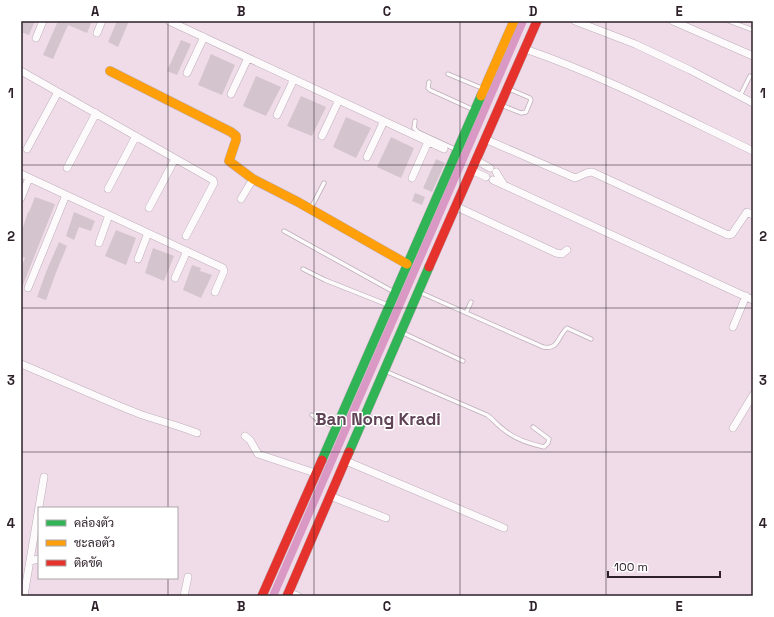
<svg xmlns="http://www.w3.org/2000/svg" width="774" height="617" viewBox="0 0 774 617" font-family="'Space Grotesk',Sarabun,sans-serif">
<rect width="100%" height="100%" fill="#f0dce9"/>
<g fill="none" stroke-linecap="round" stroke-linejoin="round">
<path stroke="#da99c5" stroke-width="8" d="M273,596L523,21"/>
</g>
<path fill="#d4c4ce" d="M24,21H35L29,35L21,32V27Z
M58,21H92L87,33L68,25L53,59L43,55Z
M117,21H129L118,47L108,42Z
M181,40L191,44L177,75L167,71Z
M211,54L235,65L222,95L198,85Z
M256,76L281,87L266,116L243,106Z
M301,96L326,107L312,136L287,126Z
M346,117L371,128L356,158L333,147Z
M391,137L414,148L401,178L377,167Z
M436,159L445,163L432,192L423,188Z
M415,193L425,197L422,205L412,201Z
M35,197L55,204L21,290V268L25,258L21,256V233L28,212H29Z
M74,212L95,221L91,231L79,227L74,240L66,236Z
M116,230L136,238L126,265L105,256Z
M59,242L67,246L57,270L46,300L37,297L46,272Z
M153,248L174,256L164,281L145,273Z
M192,265L201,268L200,271L212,275L201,298L183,290Z"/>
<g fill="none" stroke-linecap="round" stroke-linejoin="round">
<g stroke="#bdaeb8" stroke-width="5">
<path id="lane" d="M729,21L753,30
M448,74L484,89
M429,82L428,88L430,90L474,110
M740,96L750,76
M501,105L521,113L526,112L531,100L530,98L509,89
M415,121L414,128L418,132L457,150
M311,208L324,183
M284,231L394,292
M303,269L325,280L388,305
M419,292L543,347C559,350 557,337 567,328L591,339
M466,313L471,302
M401,332L463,361
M385,371L487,415C493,419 497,425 503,429C514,439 530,444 544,447L548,443L549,439L533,427
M312,415L317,419L335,427
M366,415L386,426"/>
</g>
<g stroke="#bdaeb8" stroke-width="8">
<path id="street" d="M169,21L444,149
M575,21L635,44L690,70L753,103
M673,21L753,56
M97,33L102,21
M36,38L43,21
M525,49C604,76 678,115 753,151
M21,71L213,180L214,183L186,236
M187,73L204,37
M231,94L248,58
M277,115L294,79
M322,136L339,100
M485,139L575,178C582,176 585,172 592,172L728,235L732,234L747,212L753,215
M27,149L58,92
M367,157L384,121
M476,160L490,168
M67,168L96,113
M471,170L486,177
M496,172L504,185
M21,174L223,268L224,271L215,292
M412,178L428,142
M493,180L753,300
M108,189L136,136
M21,198L29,178
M241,199L253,179
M455,206L556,253L562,254L567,250
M149,208L175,159
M99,243L109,215
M138,259L148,233
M175,278L187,251
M28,288L66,195
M733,327L746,296
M21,364C62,381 101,399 142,415C161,421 179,426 197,433
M733,428L753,395
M245,436L250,440L258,454L315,473
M346,461L504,528
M330,496L386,518
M30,561L39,559
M289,593L298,596
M24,596L44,477
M184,596L188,577"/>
</g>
<g stroke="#bdaeb8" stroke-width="10">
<path id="fast" d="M349,452L429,267
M322,460L481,96"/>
</g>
<g stroke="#bdaeb8" stroke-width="10">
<path id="slow" d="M110,71L231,132L236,136V140L229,161L253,179L298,202L407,264
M481,96L514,21"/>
</g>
<g stroke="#bdaeb8" stroke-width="10">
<path id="jam" d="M429,267L537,21
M262,596L322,460
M287,596L349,452"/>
</g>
<use href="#lane" stroke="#fdfafc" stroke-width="3.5"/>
<use href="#street" stroke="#fdfafc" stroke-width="7"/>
<use href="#fast" stroke="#30b455" stroke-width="9"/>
<use href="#slow" stroke="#ff9f0a" stroke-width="9"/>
<use href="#jam" stroke="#e5322d" stroke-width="9"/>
</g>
<path fill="none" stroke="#2d2029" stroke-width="1" stroke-opacity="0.55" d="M168,21V508M314,21V596M460,21V596M606,21V596M21,165H753M21,308H753M21,452H753M168,578V596"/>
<g text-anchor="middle" stroke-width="3" stroke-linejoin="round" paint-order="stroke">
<g font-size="17" font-weight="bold" fill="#604356" stroke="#fff">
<text x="378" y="425">Ban Nong Kradi</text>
</g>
</g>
<rect width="774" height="617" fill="none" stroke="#ffffff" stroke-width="44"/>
<rect x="38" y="507" width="140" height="72" fill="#ffffff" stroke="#aba6a9"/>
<rect x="46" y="520" width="20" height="6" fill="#30b455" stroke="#aba6a9"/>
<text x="74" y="527" font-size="12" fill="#2d2029">คล่องตัว</text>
<rect x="46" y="540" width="20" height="6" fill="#ff9f0a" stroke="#aba6a9"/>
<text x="74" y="547" font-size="12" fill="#2d2029">ชะลอตัว</text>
<rect x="46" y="560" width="20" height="6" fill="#e5322d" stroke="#aba6a9"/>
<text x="74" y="567" font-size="12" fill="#2d2029">ติดขัด</text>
<path d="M608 571v6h112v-6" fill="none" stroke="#2d2029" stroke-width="2"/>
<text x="614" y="571" font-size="12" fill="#2d2029" stroke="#ffffff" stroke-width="3" paint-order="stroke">100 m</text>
<rect x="22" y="22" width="730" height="573" fill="none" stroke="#2d2029" stroke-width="1.5"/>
<g font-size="13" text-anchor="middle" font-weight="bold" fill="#2d2029">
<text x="95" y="16">A</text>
<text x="241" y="16">B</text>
<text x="387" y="16">C</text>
<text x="533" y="16">D</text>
<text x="679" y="16">E</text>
<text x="11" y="98">1</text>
<text x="763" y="98">1</text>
<text x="11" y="241">2</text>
<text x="763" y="241">2</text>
<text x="11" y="385">3</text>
<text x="763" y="385">3</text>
<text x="11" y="528">4</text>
<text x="763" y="528">4</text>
<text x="95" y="611">A</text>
<text x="241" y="611">B</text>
<text x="387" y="611">C</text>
<text x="533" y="611">D</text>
<text x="679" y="611">E</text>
</g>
</svg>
